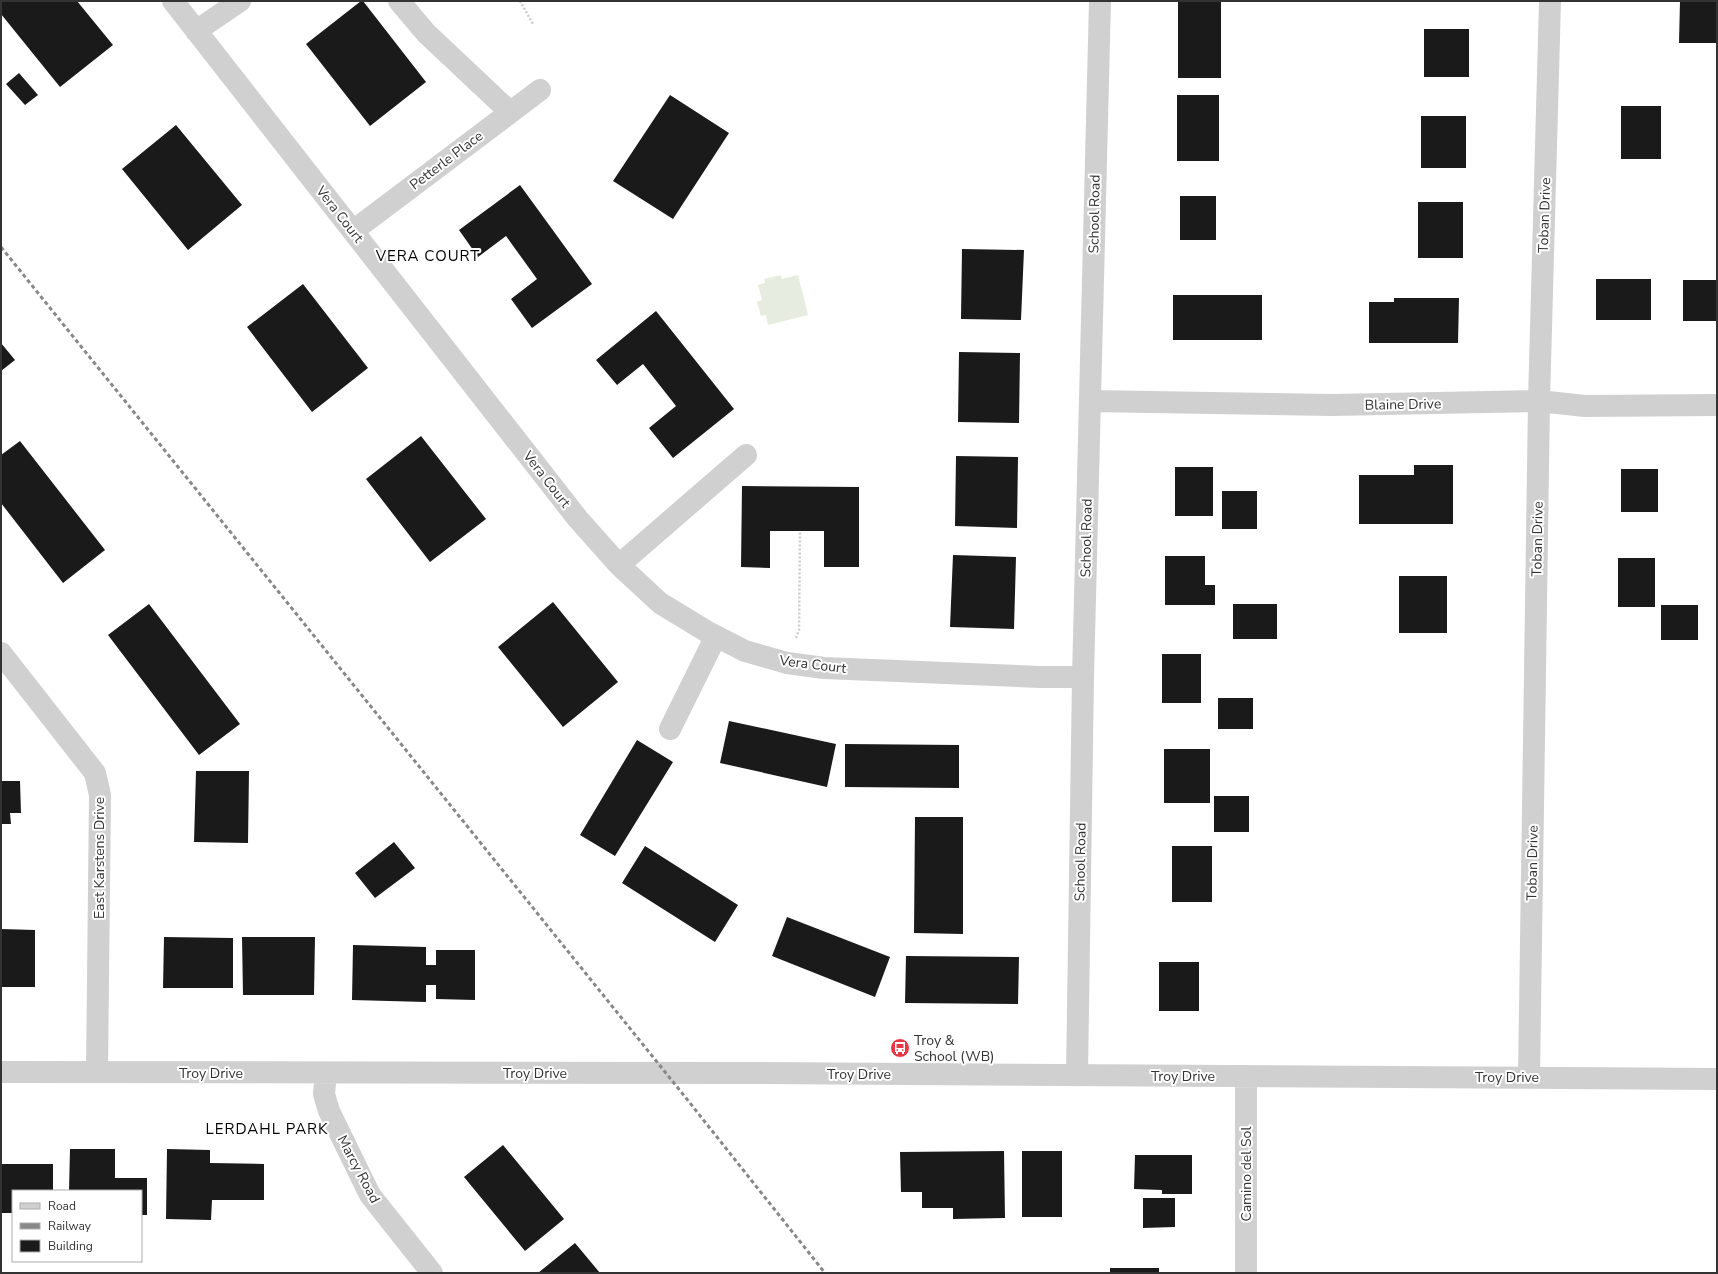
<svg xmlns="http://www.w3.org/2000/svg" width="1718" height="1274" viewBox="0 0 1718 1274" font-family="'Nunito Sans',sans-serif">
<rect width="100%" height="100%" fill="#fff"/>
<path fill="#e6ecdf" d="M781,275L782,279L798,275L808,315L768,325L766,315L761,316L757,302L762,300L758,285L765,283L764,279Z"/>
<path fill="#1a1a1a" d="M1,1H77L113,45L60,87L1,14Z
M361,1H363L426,82L370,126L306,44Z
M1680,1H1717V43H1679Z
M1178,2H1221V78H1178Z
M1424,29H1469V77H1424Z
M19,73L38,95L25,105L6,84Z
M670,95L729,133L673,219L613,181Z
M1177,95H1219V161H1177Z
M1621,106H1661V159H1621Z
M1421,116H1466V168H1421Z
M176,125L242,205L188,250L122,169Z
M520,185L592,284L532,328L511,299L537,279L506,236L478,257L459,230Z
M1180,196H1216V240H1180Z
M1418,202H1463V258H1418Z
M962,249L1024,250L1021,320L961,319Z
M1596,279H1651V320H1596Z
M1683,280H1717V321H1683Z
M303,284L368,368L312,412L247,327Z
M1173,295H1262V340H1173Z
M1394,298H1459L1458,343H1369V302H1394Z
M656,311L734,409L673,458L649,428L676,406L643,364L617,385L596,360Z
M1,343L15,360L1,371Z
M959,352L1020,353L1019,423L958,422Z
M421,436L486,519L430,562L366,479Z
M20,441L105,550L63,583L1,503V455Z
M956,456L1018,457L1017,528L955,526Z
M1414,465H1453V524H1359V475H1414Z
M1175,467H1213V516H1175Z
M1621,469H1658V512H1621Z
M742,486L859,487V567H824V531H770V568L741,567Z
M1222,491H1257V529H1222Z
M953,555L1016,557L1014,629L950,627Z
M1165,556H1205V585H1215V605H1165Z
M1618,558H1655V607H1618Z
M1399,576H1447V633H1399Z
M553,602L618,682L563,727L498,647Z
M149,604L240,724L199,755L108,635Z
M1233,604H1277V639H1233Z
M1661,605H1698V640H1661Z
M1162,654H1201V703H1162Z
M1218,698H1253V729H1218Z
M729,721L836,744L827,787L720,763Z
M637,740L673,762L615,856L580,835Z
M845,744L959,745V788L845,787Z
M1164,749H1210V803H1164Z
M196,771H249L248,843L194,842Z
M1,781H20L21,813H10L11,824H1Z
M1214,796H1249V832H1214Z
M915,817H963V934L914,933Z
M394,842L415,868L375,898L355,873Z
M645,846L738,905L715,942L622,883Z
M1172,846H1212V902H1172Z
M787,917L890,957L875,997L772,956Z
M1,929L35,930V987H1Z
M164,937L233,938V988H163Z
M242,937H315L314,995H243Z
M353,945L426,947V965H436V950H475V1000L436,999V985H426V1002L352,1000Z
M906,956L1019,957L1018,1004L905,1003Z
M1159,962H1199V1011H1159Z
M503,1145L564,1219L525,1251L464,1177Z
M70,1149H115V1178H147V1215H141V1191H69Z
M167,1149L210,1150V1163L264,1164V1200H212L211,1220L166,1219Z
M1004,1151L1005,1218L953,1219V1208H922V1192H901L900,1152Z
M1022,1151H1062V1217H1022Z
M1135,1155H1192V1194H1162V1190L1134,1189Z
M1,1164H53V1191H13V1213H1Z
M1143,1198H1175V1227L1143,1228Z
M575,1243L600,1273H538Z
M1110,1268H1159V1273H1110Z"/>
<g fill="none" stroke-linecap="round" stroke-linejoin="round">
<path stroke="#cdcdcd" stroke-width="2.5" stroke-dasharray="2 2" stroke-linecap="butt" d="M520,1L533,24
M796,638L799,630L800,531"/>
<path stroke="#d0d0d0" stroke-width="22" d="M173,1L578,519L619,565L660,603L706,631L745,651L787,663L824,668L1040,677H1083
M399,1L426,33L510,112
M196,31L240,1
M353,231L540,90
M1090,401L1332,405L1539,401L1585,406L1717,405
M619,565L746,455
M1,653L95,773L100,795L97,1072
M670,729L716,636
M1,1072L754,1073L1717,1079
M326,1073L324,1094L329,1111L370,1195L432,1273
M1077,1075L1083,677L1100,1
M1246,1076V1273
M1529,1077L1539,401L1550,1"/>
<path stroke="#888" stroke-width="3" stroke-dasharray="4 3" stroke-linecap="butt" d="M1,247L686,1098L825,1273"/>
</g>
<defs>
<g id="bus-disc" transform="scale(1)"><circle r="9.5" fill="#e63946" stroke="#fff"/><path d="M-5-6H5V4H4V6H2V4H-2V6H-4V4H-5ZM-3.5-4V0h7V-4ZM-3.5 1.2v1.5H-2V1.2ZM2 1.2v1.5H3.5V1.2Z" fill="#fff"/></g>
</defs>
<g fill-rule="evenodd">
<use href="#bus-disc" x="900" y="1048"/>
</g>
<g text-anchor="middle" stroke-width="4" stroke-linejoin="round" paint-order="stroke">
<g font-size="14" fill="#333" stroke="#fff">
<text transform="translate(446 160) rotate(-37)" y="5">Petterle Place</text>
<text transform="translate(340 214) rotate(52)" y="5">Vera Court</text>
<text transform="translate(1094 214) rotate(-89)" y="5">School Road</text>
<text transform="translate(1544 215) rotate(-88)" y="5">Toban Drive</text>
<text transform="translate(1403 404) rotate(-1)" y="5">Blaine Drive</text>
<text transform="translate(547 479) rotate(52)" y="5">Vera Court</text>
<text transform="translate(1086 538) rotate(-89)" y="5">School Road</text>
<text transform="translate(1537 539) rotate(-89)" y="5">Toban Drive</text>
<text transform="translate(813 664) rotate(7)" y="5">Vera Court</text>
<text transform="translate(99 858) rotate(-90)" y="5">East Karstens Drive</text>
<text transform="translate(1080 862) rotate(-89)" y="5">School Road</text>
<text transform="translate(1532 863) rotate(-89)" y="5">Toban Drive</text>
<text x="211" y="1078">Troy Drive</text>
<text x="535" y="1078">Troy Drive</text>
<text x="859" y="1079">Troy Drive</text>
<text x="1183" y="1081">Troy Drive</text>
<text x="1507" y="1082">Troy Drive</text>
<text transform="translate(359 1169) rotate(62)" y="5">Marcy Road</text>
<text transform="translate(1246 1174) rotate(-90)" y="5">Camino del Sol</text>
</g>
<g font-size="14" fill="#333" stroke="#fff" text-anchor="start">
<text x="914" y="1045">Troy &amp;<tspan x="914" dy="16">School (WB)</tspan></text>
</g>
<g font-size="15" letter-spacing="1" fill="#000" stroke="#fff">
<text x="428" y="261">VERA COURT</text>
<text x="267" y="1134">LERDAHL PARK</text>
</g>
</g>
<rect width="1718" height="1274" fill="none" stroke="#333333" stroke-width="4"/>
<rect x="12" y="1190" width="130" height="72" fill="#ffffff" stroke="#adadad"/>
<rect x="20" y="1203" width="20" height="6" fill="#d0d0d0" stroke="#adadad"/>
<text x="48" y="1210" font-size="12" fill="#333333">Road</text>
<rect x="20" y="1223" width="20" height="6" fill="#888888" stroke="#adadad"/>
<text x="48" y="1230" font-size="12" fill="#333333">Railway</text>
<rect x="20" y="1240" width="20" height="12" fill="#1a1a1a" stroke="#adadad"/>
<text x="48" y="1250" font-size="12" fill="#333333">Building</text>
</svg>
